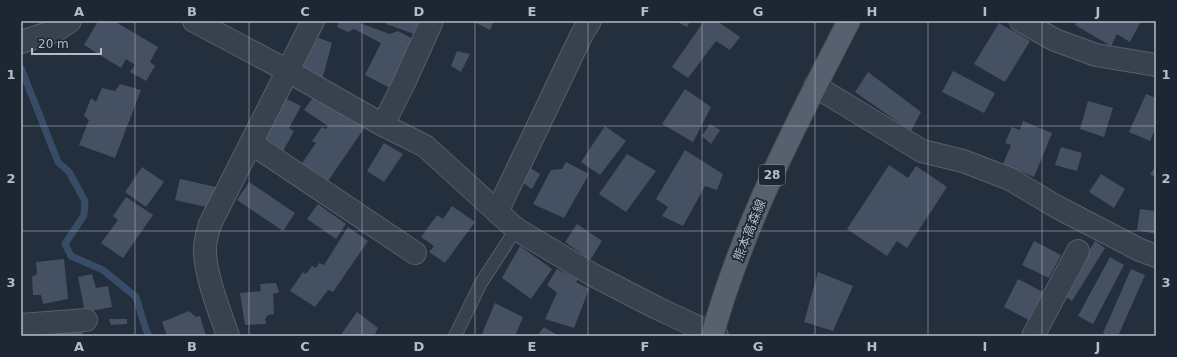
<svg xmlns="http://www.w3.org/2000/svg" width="1177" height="357" viewBox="0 0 1177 357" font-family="'DejaVu Sans','Noto Sans JP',sans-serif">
<rect width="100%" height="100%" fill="#242f3e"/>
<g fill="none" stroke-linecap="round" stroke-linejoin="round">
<path stroke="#394c67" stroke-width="7" d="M21,68L58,162L69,172L85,201L84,215L65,244L71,256L103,270L136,297L146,330L149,336"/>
</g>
<path fill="#455162" d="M98,21H114L158,47L150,62L155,66L146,81L130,72L135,65L126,59L121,68L84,45Z
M339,21H354L390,34L398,31L417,41L392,89L365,75L381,43L354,29L348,32L337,27Z
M387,21H425L420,36L386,24Z
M472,21H494L490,30Z
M676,21H690L687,27Z
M704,21H717L740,37L730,50L716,41L688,78L672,67Z
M1077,21H1141L1130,42L1117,34L1111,46L1075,25Z
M999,23L1030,41L1005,82L974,64Z
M312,35L332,43L322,80L301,73Z
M457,51L470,54L461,72L451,66Z
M953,71L995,93L984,113L942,92Z
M868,72L921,112L911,131L855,92Z
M120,84L141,90L115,158L79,145L89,120L84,116L91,98L96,102L102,88L115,91Z
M685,89L711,107L693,142L662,124Z
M316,93L365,127L326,184L300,166L316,143L312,141L322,127L326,129L328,126L304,110Z
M1146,94L1156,98V128L1150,141L1129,132Z
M285,98L301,106L289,128L294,131L282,153L261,142Z
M1088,101L1113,108L1104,137L1080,129Z
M1023,121L1052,133L1034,177L1003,164L1011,145L1005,143L1012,127L1020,130Z
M710,124L720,130L711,144L702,136Z
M605,126L626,141L600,175L581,162Z
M384,143L403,154L384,182L367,171Z
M1061,147L1082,153L1077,171L1055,165Z
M685,150L723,174L717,190L705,186L683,226L662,216L668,207L656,199Z
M627,154L656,171L626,212L599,194Z
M566,162L589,174L564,218L533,204L551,170L562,169Z
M889,165L908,178L916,166L947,187L907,248L897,241L887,256L847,229Z
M1156,166V178L1150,174Z
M142,167L164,182L146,207L125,192Z
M529,167L540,174L532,189L522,182Z
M1101,174L1125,189L1114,208L1089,192Z
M180,179L216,187L211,208L175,200Z
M249,182L295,213L283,231L237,200Z
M126,197L153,215L123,258L101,243L118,220L113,216Z
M318,204L346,224L336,239L307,219Z
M452,206L475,222L445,263L429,252L434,246L421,237L437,215L443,219Z
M1140,209L1156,211V234L1137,230Z
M577,224L602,241L590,260L565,242Z
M348,227L368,241L333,292L328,290L315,307L290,291L303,272L306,274L312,266L316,268L319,263L324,265Z
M1034,241L1061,255L1049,278L1022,265Z
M1095,241L1105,248L1072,301L1062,294Z
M520,246L552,269L531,299L502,278Z
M1110,257L1124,265L1093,324L1078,316Z
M64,259L68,299L43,304L41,295H33L32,277L37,274L36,262Z
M557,269L578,279L576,282L589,289L574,328L545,319L557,293L547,285Z
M1131,269L1145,275L1118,336H1109L1103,333Z
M818,272L853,286L833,331L804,322Z
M92,274L96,288L108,286L112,307L85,312L78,277Z
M1018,279L1043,292L1029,320L1004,307Z
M276,283L279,292L273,294L274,314L268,315L265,319L266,324L245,325L240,293L261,291L260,284Z
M495,303L523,317L515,336H481Z
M189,311L196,317L200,316L206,336H167L162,322Z
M357,312L378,328L374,336H340Z
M109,319H127V324L111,325Z
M82,327L83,336H49V333Z
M544,327L559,336H537Z"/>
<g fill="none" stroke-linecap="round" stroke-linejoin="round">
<g stroke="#565f6c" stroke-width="14">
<path id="service" d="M455,336L481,283L516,229"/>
</g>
<g stroke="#565f6c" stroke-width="24">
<path id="minor" d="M194,21L288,71L383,125L425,146L516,229L593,275L657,308L717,336
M1021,21L1055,40L1096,55L1156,65
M21,42L55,31L70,21
M815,86L922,151L963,161L1010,179L1057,207L1140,250L1156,256
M383,125L404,83L432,21
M251,143L415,253
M497,212L582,34L590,21
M21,325L86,320
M228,336C220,312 204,273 205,248C205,240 208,232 210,224L313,21
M1033,336L1078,251"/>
</g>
<g stroke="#414a57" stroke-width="24">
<path id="primary" d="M712,336C743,225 796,123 849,21"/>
</g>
<use href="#service" stroke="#38414e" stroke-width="12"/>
<use href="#minor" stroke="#38414e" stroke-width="22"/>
<use href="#primary" stroke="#56606e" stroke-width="22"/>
</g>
<path fill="none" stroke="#b4bcc9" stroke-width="1" stroke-opacity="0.55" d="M135,21V336M249,21V336M362,21V336M475,21V336M588,21V336M702,21V336M815,21V336M928,21V336M1042,21V336M21,126H1156M21,231H1156"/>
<g text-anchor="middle" stroke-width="3.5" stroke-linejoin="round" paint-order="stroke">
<rect fill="#1d2633" stroke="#878f9c" stroke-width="1" x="759" y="165" width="26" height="20" rx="3"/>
<g font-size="12" font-weight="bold" fill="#b4bcc9">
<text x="772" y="179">28</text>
</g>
<g font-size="13" fill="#b4bcc9" stroke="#1d2633">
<text transform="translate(749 230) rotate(-68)" y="5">熊本高森線</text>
</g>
</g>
<rect width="1177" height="357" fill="none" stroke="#1d2633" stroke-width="44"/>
<path d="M32 48v6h69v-6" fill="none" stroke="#b4bcc9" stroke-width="2"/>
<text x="38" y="48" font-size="12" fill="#b4bcc9" stroke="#1d2633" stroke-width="3" paint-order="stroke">20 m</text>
<rect x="22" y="22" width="1133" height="313" fill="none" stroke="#b4bcc9" stroke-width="1.5"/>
<g font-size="13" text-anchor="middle" font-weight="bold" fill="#b4bcc9">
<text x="79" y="16">A</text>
<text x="192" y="16">B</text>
<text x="305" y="16">C</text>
<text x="419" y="16">D</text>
<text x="532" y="16">E</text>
<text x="645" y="16">F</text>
<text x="758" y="16">G</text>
<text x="872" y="16">H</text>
<text x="985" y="16">I</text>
<text x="1098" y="16">J</text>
<text x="11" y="79">1</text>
<text x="1166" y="79">1</text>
<text x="11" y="183">2</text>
<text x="1166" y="183">2</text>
<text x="11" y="287">3</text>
<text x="1166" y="287">3</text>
<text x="79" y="351">A</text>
<text x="192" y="351">B</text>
<text x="305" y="351">C</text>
<text x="419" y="351">D</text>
<text x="532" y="351">E</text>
<text x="645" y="351">F</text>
<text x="758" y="351">G</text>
<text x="872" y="351">H</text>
<text x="985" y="351">I</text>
<text x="1098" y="351">J</text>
</g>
</svg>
